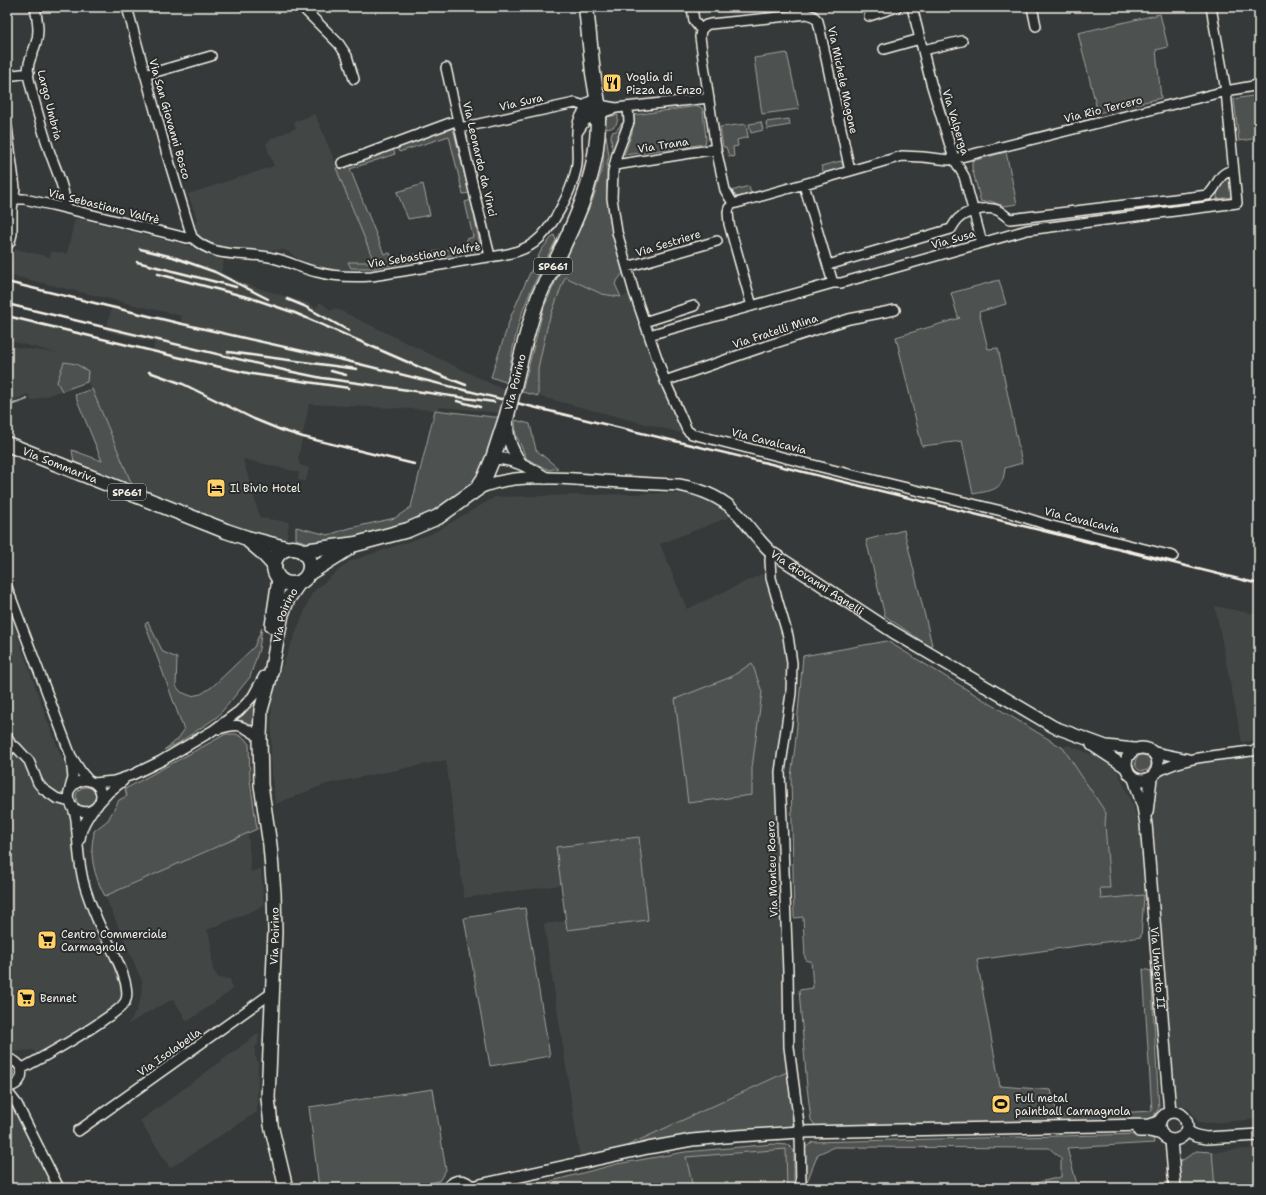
<svg xmlns="http://www.w3.org/2000/svg" width="1266" height="1195" viewBox="0 0 1266 1195" font-family="'Shantell Sans',sans-serif">
<rect width="100%" height="100%" fill="#363939"/>
<filter id="ink" filterUnits="userSpaceOnUse"><feTurbulence type="fractalNoise" baseFrequency=".025" numOctaves="2"/><feDisplacementMap in="SourceGraphic" scale="8" xChannelSelector="R" yChannelSelector="G"/><feConvolveMatrix kernelMatrix="1 2 1 2 8 2 1 2 1" color-interpolation-filters="sRGB"/></filter>
<g filter="url(#ink)">
<path fill="#434645" d="M315,114L335,162L340,161L380,269L349,272L310,266L285,250L223,251L211,247L198,236L195,225L197,219L188,194L274,166L266,144L271,139L296,128L294,122Z
M75,218L187,245L224,261L221,272L245,284L308,303L316,308L320,302L331,311L335,308L506,391L501,413L441,407L435,410L309,404L298,459L300,465L309,468L306,481L298,480L299,472L243,459L260,518L289,522L286,543L249,534L133,487L92,389L87,382L31,401L28,394L7,403V346L57,353L7,340V314L153,350L155,343L106,331L112,305L181,322L182,316L9,275L15,249L50,257L51,251L67,254Z
M560,275L621,297L629,294L681,433L522,392L544,307Z
M675,493L694,495L712,500L723,508L732,516L660,544L687,609L762,574L773,597L785,636L788,681L777,773L789,1071L621,1149L602,1154L580,1157L544,924L566,921L561,885L464,898L446,760L326,784L275,804L271,762L272,691L312,593L348,562L431,534L495,497Z
M7,606L46,717L69,776L63,786V805L67,810L72,822L81,895L116,974L122,995L112,1010L59,1046L38,1056L33,1050L11,1052L7,1053Z
M1215,606L1259,615V740L1242,742Z
M1068,745L1098,757L1118,772L1133,805L1141,834L1144,895L1101,899L1100,888H1110L1105,825L1106,813L1063,748Z
M1259,755V1119L1210,1123L1198,1122L1189,1108L1176,1104L1152,808L1156,784L1167,770L1185,764Z
M248,833L251,872L261,868L264,906L207,930L210,938L213,970L219,978L230,979L232,990L187,1022L174,999L155,1008L127,1025L136,1012L141,997L142,981L105,896Z
M259,1033L258,1044L255,1047V1056L258,1063L257,1112L170,1168L140,1121Z
M7,1097H8L51,1188H7Z
M1259,1148V1188H1179L1196,1151L1212,1152Z
M786,1149L787,1188H693L686,1157Z"/>
<path fill="#4e514f" stroke="#a1a19c" d="M1160,14L1168,47L1156,50L1161,98L1098,113L1078,33Z
M787,53L799,109L762,114L754,58Z
M1258,95L1259,106V138L1239,141L1234,99Z
M698,106L702,108L703,111L706,139L705,144L624,155L632,133L634,115Z
M618,115C618,127 613,129 601,129L602,119L606,117Z
M789,119L790,125L767,129L766,122Z
M761,122L763,130L751,133L749,124Z
M622,123L620,135L613,152L612,151L611,136L612,132L616,131Z
M746,124L748,137L737,140L738,146L733,147L734,157L729,156L726,147H723L720,127Z
M453,128L469,193L463,194L449,136L399,152L397,147Z
M606,135L609,156L607,164V189L610,222L623,273L615,284L621,297L602,294L565,277L548,323L538,368V396L522,392L544,307L593,199L603,166L604,136Z
M393,149L395,154L350,169L384,254L390,253L392,258L426,253L427,259L378,267L375,268H351L348,262H370L373,259L336,168Z
M1006,152L1017,204L1004,206L990,201L981,202L972,168V161Z
M841,161L844,168L824,174L821,166Z
M1230,177L1232,197L1217,199C1217,189 1221,182 1230,177Z
M423,184L430,215L408,219L397,192Z
M749,186L751,194L739,197L733,195L731,191Z
M471,200L481,250L434,258L433,252L467,246V239L473,237L465,202Z
M554,235L556,240C543,266 529,291 520,319C514,340 510,361 508,383L491,377L511,316L528,277L542,249Z
M999,280L1006,304L979,312L988,349L998,348L1022,463L1005,468C1003,491 993,490 973,494L962,441L922,446L896,337L960,318L958,317L951,293Z
M64,362L76,364L88,371L87,382L62,391L57,382Z
M92,389L133,487L74,462L72,450L102,461L75,395Z
M435,410L493,417H502L477,481L438,515L357,539L309,543L296,539V527L328,535L350,528L395,518L411,507Z
M515,420L530,424L536,450L558,468L549,470L527,459L516,435Z
M904,530L933,649L885,616L866,540Z
M148,622L163,652L177,658L176,686L181,692L191,696L201,694L212,687L254,647L262,628L259,649L250,677L230,702L217,717L177,744L164,750L178,739L184,730L145,624Z
M887,641L1063,748L1106,813L1105,825L1110,888H1100L1101,899L1144,895L1141,937L977,960L1000,1086L1051,1090L1058,1116L1152,1111L1143,969L1151,971L1159,1108L1152,1119L1144,1121L1060,1124L1059,1119H1057L1058,1123L818,1129L811,1120L807,1087L799,990L813,988L811,961H807L805,958L803,917L794,918L791,776L795,747L803,656Z
M752,663L762,692L752,768V795L688,803L675,699L731,677Z
M257,694L254,727L243,721H238L237,718L247,709Z
M226,734H236L244,738L249,744L250,780L257,829L105,896C97,882 91,863 92,847C92,841 94,836 94,831L108,820L119,800L127,796L125,789Z
M1135 763a8 8 0 1 1 16 0a8 8 0 1 1-16 0Z
M76 797a10 10 0 1 1 20 0a10 10 0 1 1-20 0Z
M639,837L648,920L567,930L556,847Z
M525,908L550,1056L490,1066L464,918Z
M7,1067H11L14,1072L13,1077L7,1080Z
M789,1071L793,1128L620,1149Z
M433,1089L446,1170L439,1181L405,1188H319L309,1107Z
M1144,1134L1153,1137L1154,1143L1067,1148L1078,1188H1014L1061,1177V1158L1049,1148L834,1147L818,1154L806,1184L804,1149L812,1142Z
M773,1144L788,1145L794,1151V1188H787L786,1149L686,1157L693,1188H525L617,1164L685,1152Z
M1196,1151L1212,1152L1215,1188H1179L1177,1164Z"/>
<g fill="none" stroke-linecap="round" stroke-linejoin="round">
<path stroke="#a8a7a1" stroke-width="2.5" d="M7,406L27,399"/>
<g stroke="#f4f1e8" stroke-width="12">
<path id="minor" d="M35,7C37,19 40,31 36,43C32,57 26,63 29,79C34,101 42,128 49,150C55,168 66,189 65,208
M127,7L166,151L192,237
M302,7L339,44L347,56L354,79
M692,7L694,21L701,30
M912,7L931,83L954,159L964,176L982,243
M1032,7L1036,26
M869,16L897,7
M884,49L920,39
M923,50L962,41
M446,68L475,196L490,256
M145,75L211,56
M7,76L29,73
M599,105L616,108L601,113
M628,107L629,122L617,154L613,172L612,198L617,232L634,292L649,335L665,381L687,430L692,434L841,472L1010,513L1048,525L1173,556
M616,108L709,98
M7,127L15,188L12,210V234L10,242L7,245
M460,128L575,103L588,107C580,115 577,122 577,133L585,121L591,116
M342,163L458,120
M615,165L716,149
M850,171L902,156L923,157L949,160L1226,91L1259,85
M804,185L833,283
M14,199H24L52,205L187,238L192,237C214,260 245,251 273,258C288,261 302,269 317,272C334,277 355,277 372,276C407,270 441,265 475,259C495,256 517,255 534,243C552,230 571,192 576,170C579,158 576,145 577,133
M731,200L725,190L716,149L700,37L701,30L706,25L710,24L807,14L813,16L818,21L850,171L733,204
M729,208L728,212L729,224L752,306
M828,265L951,229C953,226 955,222 958,219C966,211 987,206 997,210C1002,212 1006,217 1010,219L1208,195C1219,186 1216,174 1233,170
M627,267L717,241
M644,322L694,306
M649,335L833,283H841L1027,230L1237,203L1226,91L1211,7
M665,381L754,350L849,319L895,310
M771,552L770,560L771,578L788,636L792,663L791,693L780,772L788,972L789,1047L800,1132L801,1188
M7,587L71,756L82,773L89,781
M219,729C242,722 241,726 260,737
M7,736L11,745L8,753
M10,748L16,747L29,761L38,783L43,789L56,798L70,802
M1154,752L1188,759
M1157,772C1187,755 1225,755 1259,750
M94,783L114,781L132,775L161,761L212,731L239,711L253,696L264,676
M70,788L73,778L71,759
M99,803L109,792L123,781
M80,839C81,828 86,820 92,811
M7,1059C27,1061 26,1086 7,1087
M21,1069C49,1054 76,1039 102,1021C109,1016 120,1010 125,1002C134,986 108,942 100,926C93,910 85,892 82,875C79,861 78,847 77,833C76,827 77,820 75,815C74,809 71,805 69,801C65,787 81,775 94,783C112,795 92,823 73,807
M7,1091L17,1104L59,1188
M78,1131L273,992"/>
</g>
<g stroke="#f4f1e8" stroke-width="14">
<g id="tertiary">
<path d="M507,420C508,439 510,447 520,462"/>
<path d="M493,458C516,459 527,466 546,478"/>
<path id="s1" d="M477,489C512,473 554,478 591,480C621,482 650,484 679,485C701,489 723,498 739,515C750,528 759,541 771,552L893,632L1054,727L1106,746L1134,749"/>
<path d="M1092,745L1127,768"/>
<circle cx="1142" cy="764" r="16"/>
<path id="s2" d="M1134,778L1143,807L1146,824L1170,1112"/>
<path d="M1147,812L1151,778"/>
<circle cx="1173" cy="1126" r="14"/>
<path d="M1139,1131H1149L1162,1134"/>
<path d="M1186,1131L1196,1136L1206,1138L1259,1135"/>
<path d="M1171,1140L1175,1188"/>
<path d="M471,1187L648,1148L692,1140L736,1136L800,1132L1149,1125L1160,1122"/>
<path d="M448,1188C455,1179 465,1179 472,1188"/>
</g>
</g>
<g stroke="#f4f1e8" stroke-width="16">
<g id="secondary">
<path d="M272,626L279,579"/>
<path id="s3" d="M286,1188L271,1125L268,1098L275,932L274,893L270,845L261,785L260,737L261,710L270,678L282,614L288,599L299,583"/>
</g>
</g>
<g stroke="#f4f1e8" stroke-width="17">
<g id="primary">
<path d="M586,7L593,73L598,103"/>
<circle cx="594" cy="110" r="7"/>
<path d="M514,387C521,357 528,325 539,296C545,282 552,269 559,255C581,210 599,167 598,116"/>
<path id="s4" d="M7,444L226,531L247,538L285,548"/>
<path d="M248,540L262,552L274,565"/>
<circle cx="292" cy="566" r="18"/>
<path d="M304,551L356,544L408,530L438,517L477,489L485,477L493,458L507,415"/>
<path d="M309,573L349,548"/>
</g>
</g>
<use href="#minor" stroke="#2a2d2e" stroke-width="9"/>
<use href="#tertiary" stroke="#2a2d2e" stroke-width="11"/>
<use href="#secondary" stroke="#2a2d2e" stroke-width="13"/>
<use href="#primary" stroke="#2a2d2e" stroke-width="14"/>
<path stroke="#f4f1e8" stroke-width="2.5" d="M140,249L173,257L215,272L268,299
M137,262L236,287
M158,274L251,298L295,313L419,367L466,385
M7,282L178,323L347,361L541,409L771,464L1259,584
M287,299L304,306L349,331
M7,304L288,371L322,378L494,402
M7,316L202,363L252,374L349,388
M228,352L357,369
M331,371L346,375
M149,372L183,384L254,419L281,430L303,437L414,464
M457,401L480,407"/>
<g stroke="#f4f1e8" stroke-width="17" stroke-linecap="butt">
<path id="primary-bridge" d="M507,415L514,387"/>
</g>
<use href="#primary-bridge" stroke="#2a2d2e" stroke-width="14"/>
</g>
</g>
<defs>
<g id="restaurant-square" transform="scale(1)"><rect x="-9" y="-9" width="18" height="18" rx="4" fill="#ffd166" stroke="#2a2d2e"/><path d="M-5-6h1v4h1v-4h1v4h1v-4h1v5L-1.5 .5V6h-2V.5L-5-1ZM5-6V6H3V1.5H1.5Q1.5-4 5-6Z" fill="#111"/></g>
<g id="hotel-square" transform="scale(1)"><rect x="-9" y="-9" width="18" height="18" rx="4" fill="#ffd166" stroke="#2a2d2e"/><path d="M-6-4.5h1.5V1H6V5H4.5V3h-9V5H-6ZM-4 0a1.8 1.8 0 1 1 3.6 0ZM.5 0V-2.5h3Q6-2.5 6 0Z" fill="#111"/></g>
<g id="supermarket-square" transform="scale(1)"><rect x="-9" y="-9" width="18" height="18" rx="4" fill="#ffd166" stroke="#2a2d2e"/><path d="M-6-5.5h2.5l.6 2H6L4.5 2H-2.5L-4.4-4H-6ZM-1.5 3.2a1.3 1.3 0 1 0 .1 0ZM3 3.2a1.3 1.3 0 1 0 .1 0Z" fill="#111"/></g>
<g id="stadium-square" transform="scale(1)"><rect x="-9" y="-9" width="18" height="18" rx="4" fill="#ffd166" stroke="#2a2d2e"/><path d="M0-5a6.5 5 0 1 0 0 10a6.5 5 0 1 0 0-10ZM-3.5-1.8h7v3.6h-7Z" fill="#111"/></g>
</defs>
<g fill-rule="evenodd">
<use href="#restaurant-square" x="612" y="83"/>
<use href="#hotel-square" x="216" y="488"/>
<use href="#supermarket-square" x="47" y="940"/>
<use href="#supermarket-square" x="26" y="998"/>
<use href="#stadium-square" x="1001" y="1104"/>
</g>
<g text-anchor="middle" stroke-width="4" stroke-linejoin="round" paint-order="stroke">
<g fill="#2a2d2e" stroke="#b7b6b0" stroke-width="1">
<rect x="534" y="258" width="38" height="16" rx="3"/>
<rect x="108" y="484" width="38" height="16" rx="3"/>
</g>
<g font-size="10" font-weight="bold" fill="#f4f1e8">
<text x="553" y="270">SP661</text>
<text x="127" y="496">SP661</text>
</g>
<g font-size="11" fill="#f4f1e8" stroke="#2a2d2e" text-anchor="start">
<text x="626" y="81">Voglia di<tspan x="626" dy="13">Pizza da Enzo</tspan></text>
<text x="230" y="492">Il Bivio Hotel</text>
<text x="61" y="938">Centro Commerciale<tspan x="61" dy="13">Carmagnola</tspan></text>
<text x="40" y="1002">Bennet</text>
<text x="1015" y="1102">Full metal<tspan x="1015" dy="13">paintball Carmagnola</tspan></text>
</g>
<g font-size="11" fill="#f4f1e8" stroke="#2a2d2e">
<text transform="translate(843 80) rotate(78)" y="4">Via Michele Magone</text>
<text transform="translate(521 102) rotate(-13)" y="4">Via Sura</text>
<text transform="translate(50 105) rotate(76)" y="4">Largo Umbria</text>
<text transform="translate(1103 109) rotate(-14)" y="4">Via Rio Tercero</text>
<text transform="translate(170 119) rotate(74)" y="4">Via San Giovanni Bosco</text>
<text transform="translate(956 122) rotate(73)" y="4">Via Valperga</text>
<text transform="translate(663 145) rotate(-9)" y="4">Via Trana</text>
<text transform="translate(480 159) rotate(77)" y="4">Via Leonardo da Vinci</text>
<text transform="translate(104 206) rotate(14)" y="4">Via Sebastiano Valfrè</text>
<text transform="translate(953 239) rotate(-16)" y="4">Via Susa</text>
<text transform="translate(668 243) rotate(-17)" y="4">Via Sestriere</text>
<text transform="translate(424 255) rotate(-9)" y="4">Via Sebastiano Valfrè</text>
<text transform="translate(775 331) rotate(-18)" y="4">Via Fratelli Mina</text>
<text transform="translate(515 382) rotate(-76)" y="4">Via Poirino</text>
<text transform="translate(769 441) rotate(14)" y="4">Via Cavalcavia</text>
<text dy="4" stroke="none"><textPath href="#s4" startOffset="57">Via Sommariva</textPath></text>
<text transform="translate(1082 520) rotate(14)" y="4">Via Cavalcavia</text>
<text dy="4" stroke="none"><textPath href="#s1" startOffset="376">Via Giovanni Agnelli</textPath></text>
<text dy="4" stroke="none"><textPath href="#s3" startOffset="579">Via Poirino</textPath></text>
<text transform="translate(772 869) rotate(-92)" y="4">Via Monteu Roero</text>
<text dy="4" stroke="none"><textPath href="#s3" startOffset="254">Via Poirino</textPath></text>
<text dy="4" stroke="none"><textPath href="#s2" startOffset="192">Via Umberto II</textPath></text>
<text transform="translate(169 1052) rotate(-35)" y="4">Via Isolabella</text>
</g>
</g>
<rect width="1266" height="1195" fill="none" stroke="#2a2d2e" stroke-width="24"/>
<rect x="12" y="12" width="1242" height="1171" fill="none" stroke="#f4f1e8" stroke-width="1.5" filter="url(#ink)"/>
</svg>
